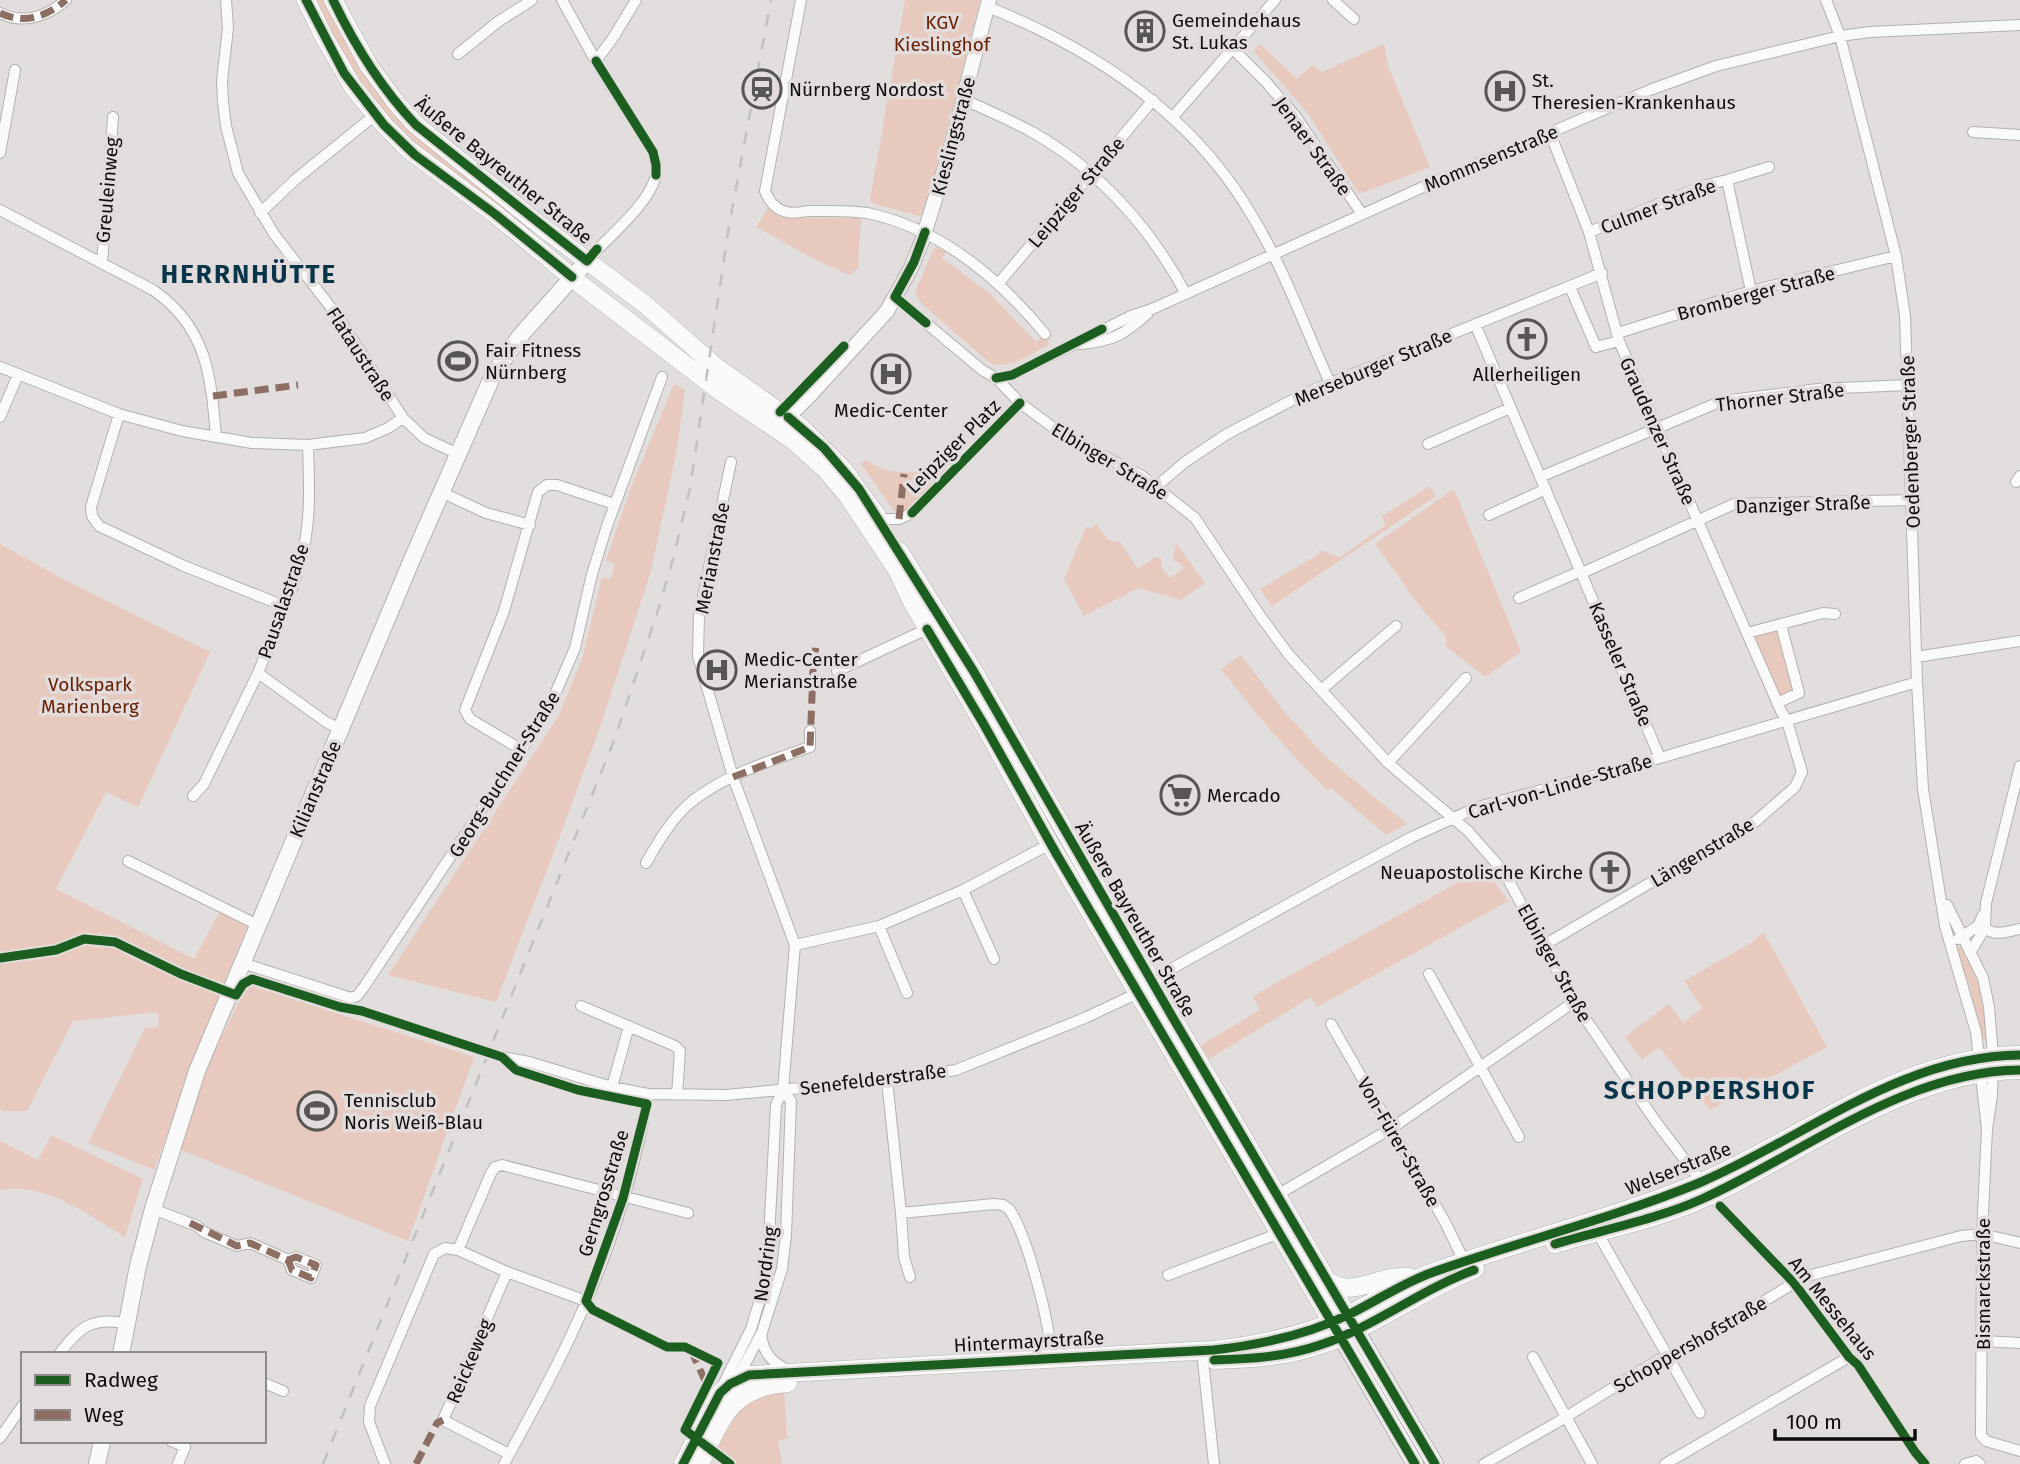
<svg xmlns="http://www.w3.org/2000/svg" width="2020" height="1464" viewBox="0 0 2020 1464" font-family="'Fira Sans',sans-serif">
<rect width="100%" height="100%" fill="#e1dedd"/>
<path fill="#e8c9be" d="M309,0H325L357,55L533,230H528L411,147L366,97Z
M905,0H980L926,211L920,216L874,204L870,200Z
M1260,44L1297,79L1312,65L1322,72L1384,44L1388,66L1430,167L1359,194L1309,115L1254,51Z
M768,208L782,218H861L858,268L850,275L820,262L756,227Z
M937,247L946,252L942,258L991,295L1036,342L1043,336L1050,344C1032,353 1010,370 990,363L922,304L915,293L933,250Z
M674,384L685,390L677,449L651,571L601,724L563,828L496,1002L388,975L558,717L582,659L602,577L610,580L615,564L606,560L632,485Z
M865,460C890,476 915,476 942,464L948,470L908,511H894L861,464Z
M1430,486L1436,496L1272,606L1260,589L1319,554V550L1340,557L1386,525L1382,516Z
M1454,489L1521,652L1485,677L1446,646V636L1422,609L1375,544Z
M1094,525H1097L1108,540L1120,542L1138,569L1156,557L1161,558L1162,568L1170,578L1184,568L1179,562L1173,561L1176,543L1205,583L1181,600L1138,588L1084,616L1064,579L1086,527L1092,529Z
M0,544L63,579L210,652L138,807L106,792L56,889L194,959L220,911L247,927L211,1015L154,1170L88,1143L145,1028L159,1027L158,1012L73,1021L27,1111H3L0,1109Z
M1776,630L1779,632L1793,690L1780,697L1753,636Z
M1241,655L1282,709L1327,758L1407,824L1386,835L1331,788L1327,790C1288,752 1254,712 1221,669Z
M1484,868L1508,901L1317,1007L1311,997L1209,1059L1201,1045L1260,1010L1253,996Z
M1764,933L1827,1047L1710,1110L1659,1047L1642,1059L1625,1037L1669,1004L1683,1023L1702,1008L1684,981L1756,940L1755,938Z
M1960,944C1981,981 1983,1002 1988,1043L1982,1038L1970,988L1957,950Z
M248,985L474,1057L408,1241L179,1149L212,1055Z
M51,1135L143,1179L125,1237C87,1214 46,1182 0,1190V1141L38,1160Z
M784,1390L787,1438L778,1441L782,1464H733L716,1448L743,1405L756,1395Z"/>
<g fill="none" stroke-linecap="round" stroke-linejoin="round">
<g stroke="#b3b1b0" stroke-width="12">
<path id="minor" d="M226,0L228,28L222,81L223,102L226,126L238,173L274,234L339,318L403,418L424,438L458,454
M562,0L599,67L653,152C655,160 657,166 656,174C651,204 606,238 587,261
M801,0L765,191C769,201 776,210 787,212C793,214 802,212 808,211C828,211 848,210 867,213C939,228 999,278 1045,334
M1333,0L1354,19
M1826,0L1840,36L1896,256L1905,316L1917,682L1923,789L1945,926L1976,1032L1987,1129
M988,7C1093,49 1192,114 1251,214C1283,266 1305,328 1330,383
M0,13C24,25 48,16 66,0
M1233,49L1266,82L1296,117L1362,214
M458,54L499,21L532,0
M596,61L613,38L636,0
M963,99C986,110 1010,120 1032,132C1098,169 1150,227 1186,294
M1172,118L1275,0
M1973,132L2020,135
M0,153L15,70
M1727,180L1769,167
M0,210L153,290C207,327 211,376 216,437
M260,213L296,179L375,115
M1589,232L1706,185L1727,180L1751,291
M102,263L113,117
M998,284L1153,100
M1570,287L1596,347L1619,341
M895,297L982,370L996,378L1020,403L1062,434L1142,476L1195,518L1261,617L1289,655L1388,763L1468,831L1504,872L1574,1002L1656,1122L1723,1210L1794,1283L1849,1357L1858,1365L1915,1452
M1475,324L1660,758
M1618,333L1751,291L1896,256
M1080,344C1113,341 1124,335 1148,313
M0,367L119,414L182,431L252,443L308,445L365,438L388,428L403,418
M996,378L1012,375L1131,316L1152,309L1432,183L1650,90L1716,66L1840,36L1870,32L2020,25
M119,414L91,507L92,516L99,526L184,566L284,606
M0,417L18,375
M1428,444L1510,408
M308,445C309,480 311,513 304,547C295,590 274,632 258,673L326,722L340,729
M1540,477L1722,401L1818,389L1908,385
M2016,482L2020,476
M1157,486L1185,462L1227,434L1306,393L1602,273
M441,492L486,513L530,525
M1489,515L1546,489
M879,519H899L912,513L1020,403
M1582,573L1734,504L1912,500
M1519,598L1581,571
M1747,633L1823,613L1835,614
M1916,657L2020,641
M837,671L927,629
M1321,690L1396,626
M1777,703L1799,693L1781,625
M522,750L470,719L465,710L504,611L538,492L547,485H557L614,504
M1388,763L1466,678
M193,796L204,784L258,673
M128,861L258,925
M646,863C658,842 672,818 691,802C725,775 769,761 810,747V731
M963,890L994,959
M1947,905L1983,978L1989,1007L1993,1056L1992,1096L1987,1129L1982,1234L1981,1435L1986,1441L2020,1451
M879,926L907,993
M1985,928C1995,937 2008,931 2020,929
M1958,939L1978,926L1983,915
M795,945L879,926L963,890L1050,844
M1544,945L1756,821L1795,787L1802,772L1787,721L1781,711L1619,341L1589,232L1550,133
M1970,953L1985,928L1986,903L2020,766
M242,963L351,998L357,996L364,987L549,708L575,648L592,574L607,526L662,377
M1429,974L1519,1137
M1151,980L1343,874L1412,837L1478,807L1660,758L1917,682
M581,1006L675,1046L680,1051L677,1095
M1331,1024L1445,1222L1464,1261
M502,1057L529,1062L612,1087L648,1094L726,1095L887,1080L956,1070L1087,1017L1138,993
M887,1080L901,1213L994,1204L1003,1205L1009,1209C1027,1234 1051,1326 1051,1358
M612,1087L629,1026
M1277,1195L1392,1128L1574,1002
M153,1209L197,1226L204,1232L237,1246L250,1243L284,1258L288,1260L292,1270L311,1278L316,1265L296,1257L288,1260
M901,1213L904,1257L910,1277
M1597,1232L1700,1413
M458,1250L491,1173L495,1167L502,1165L688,1213
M507,1272L443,1420L509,1454
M1168,1275L1280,1233
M761,1334C763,1353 772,1363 790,1371
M1983,1341L2020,1343
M59,1354C81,1326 91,1317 127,1323
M1533,1357L1592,1464
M1203,1361L1214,1464
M737,1379L762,1332L782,1269L786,1235L791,1101L783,1090
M264,1383L283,1391
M722,1387L751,1329L767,1276L776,1105L783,1090L795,945L733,777L698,656L699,615L731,462
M0,1438L23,1405
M171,1441L185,1447L178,1464
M1924,1461L1925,1464
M385,1464L369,1422L370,1406L434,1254L445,1248L458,1250L507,1272L586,1301L593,1310L667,1347
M504,1464C525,1425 547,1386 566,1346C604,1267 634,1181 648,1094
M1484,1464L1556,1423L1658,1360L1668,1359L1804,1277L1961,1236L1982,1234L2020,1243
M1665,1464L1849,1357
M1965,1464L1976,1461L1980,1464"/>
</g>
<g stroke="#b3b1b0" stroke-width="16">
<path id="tertiary" d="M780,421L788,417L811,394L887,311L911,268L922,241L949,154L989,0"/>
</g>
<g stroke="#b3b1b0" stroke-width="18">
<path id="secondary" d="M1356,1330L1435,1464
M1341,1337L1415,1464
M121,1354L138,1266L153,1209L197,1071L413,557L493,375L520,336L587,261
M97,1464L102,1441"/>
</g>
<g stroke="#b3b1b0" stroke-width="19">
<path id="primary" d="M306,0L324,37L353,87L384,125L408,149L495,214L580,284L721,392L794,441L825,469L847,495L897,570L912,602L983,723L1050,844L1341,1337
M333,0L369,66L397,104L416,125L541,226L647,306L715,366L802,428L843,469L877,516
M899,551L974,672L1116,921L1356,1330
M1555,1244C1602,1230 1658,1219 1702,1199C1804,1153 1905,1071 2020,1070
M1329,1282C1350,1295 1370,1282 1391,1278C1397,1277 1403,1277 1409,1277
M1214,1360C1250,1359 1285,1357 1320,1345C1375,1326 1421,1290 1475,1269
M683,1464L720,1393L730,1384L749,1375L1213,1350C1260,1345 1307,1335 1350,1314C1376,1301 1400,1285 1428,1274C1517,1242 1611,1219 1699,1183C1805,1138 1900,1056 2020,1055
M700,1464C722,1418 730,1387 788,1383"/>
</g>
<use href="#minor" stroke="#fafafa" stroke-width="10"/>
<use href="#tertiary" stroke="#fafafa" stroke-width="14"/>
<use href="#secondary" stroke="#fafafa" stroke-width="16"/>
<use href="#primary" stroke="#fafafa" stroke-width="18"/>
<path stroke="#c2c1c1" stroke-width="2.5" stroke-dasharray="12 12" stroke-linecap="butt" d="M323,1464L615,738L658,610L673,559L690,488L729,226L771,0"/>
<path stroke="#8d6e63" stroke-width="7" stroke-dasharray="14 7" stroke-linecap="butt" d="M0,13C24,25 48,16 66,0
M213,396L298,385
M899,519L904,474
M733,777L810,747L813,670L816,645
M190,1223L237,1246L250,1243L288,1260L292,1270L311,1278L316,1265L296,1257L288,1260
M691,1350L707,1385
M416,1464L437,1423L443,1420"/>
<g stroke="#e2dddc" stroke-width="13">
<path id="cycleway" d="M306,0L344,73L384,125L415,155L495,214L572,277
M333,0C355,46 381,88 416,125L587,261L597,249
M596,61L653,152L656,165V175
M925,232L914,262L895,297L926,323
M996,378L1012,375L1102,329
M780,412L844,346
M788,417L824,448L859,489L974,672L1173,1018L1435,1464
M912,513L1020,403
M927,629L983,723L1057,855L1415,1464
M0,958L56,950L84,939L115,942L181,974L236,995L243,984L252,979L340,1007L362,1011L502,1057L516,1070L578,1090L647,1104L623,1198L586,1301L593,1310L667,1347H685L718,1363L685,1430L730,1464
M1720,1206L1794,1283L1849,1357L1858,1365L1915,1452L1925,1464
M1555,1244C1602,1230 1658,1219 1702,1199C1804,1153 1905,1071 2020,1070
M1214,1360C1250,1359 1285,1357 1320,1345C1374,1327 1420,1290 1474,1270
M683,1464L720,1393L730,1384L749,1375L1213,1350C1260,1345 1307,1335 1350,1314C1376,1301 1400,1285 1428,1274C1517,1242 1611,1219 1699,1183C1805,1138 1900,1056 2020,1055"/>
</g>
<use href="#cycleway" stroke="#1b5e20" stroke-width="9"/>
</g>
<defs>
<g id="building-ring" transform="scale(2.0125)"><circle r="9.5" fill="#e2dddc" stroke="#585655" stroke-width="1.5"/><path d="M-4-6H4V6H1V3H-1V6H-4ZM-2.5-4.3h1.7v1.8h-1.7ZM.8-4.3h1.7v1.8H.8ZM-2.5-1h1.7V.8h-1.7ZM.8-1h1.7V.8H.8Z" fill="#585655"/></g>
<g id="station-ring" transform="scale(2.0125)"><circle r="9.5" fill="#e2dddc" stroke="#585655" stroke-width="1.5"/><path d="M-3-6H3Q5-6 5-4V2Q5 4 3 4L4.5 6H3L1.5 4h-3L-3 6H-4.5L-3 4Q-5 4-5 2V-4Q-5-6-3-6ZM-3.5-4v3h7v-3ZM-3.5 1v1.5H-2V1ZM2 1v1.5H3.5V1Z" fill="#585655"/></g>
<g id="hospital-ring" transform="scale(2.0125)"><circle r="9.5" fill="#e2dddc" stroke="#585655" stroke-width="1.5"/><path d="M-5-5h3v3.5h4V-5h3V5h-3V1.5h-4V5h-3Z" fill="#585655"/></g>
<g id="church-ring" transform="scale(2.0125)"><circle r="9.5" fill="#e2dddc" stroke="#585655" stroke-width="1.5"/><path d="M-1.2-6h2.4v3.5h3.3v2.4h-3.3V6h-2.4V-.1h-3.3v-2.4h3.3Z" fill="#585655"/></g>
<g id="stadium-ring" transform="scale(2.0125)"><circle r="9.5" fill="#e2dddc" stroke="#585655" stroke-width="1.5"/><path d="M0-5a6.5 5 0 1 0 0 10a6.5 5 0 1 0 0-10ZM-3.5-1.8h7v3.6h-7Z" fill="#585655"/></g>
<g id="supermarket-ring" transform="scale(2.0125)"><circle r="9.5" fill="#e2dddc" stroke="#585655" stroke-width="1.5"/><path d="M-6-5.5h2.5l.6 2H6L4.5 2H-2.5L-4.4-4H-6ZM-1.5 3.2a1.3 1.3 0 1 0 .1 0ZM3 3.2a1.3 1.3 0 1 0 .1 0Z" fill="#585655"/></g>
</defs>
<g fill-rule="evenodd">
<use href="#building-ring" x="1145" y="31"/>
<use href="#station-ring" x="762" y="89"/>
<use href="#hospital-ring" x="1505" y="91"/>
<use href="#church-ring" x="1527" y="339"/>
<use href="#stadium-ring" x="458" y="361"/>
<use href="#hospital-ring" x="891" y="374"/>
<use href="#hospital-ring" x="717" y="670"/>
<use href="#supermarket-ring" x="1180" y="795"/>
<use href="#church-ring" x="1610" y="872"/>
<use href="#stadium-ring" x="317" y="1111"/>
</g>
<g text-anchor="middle" stroke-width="7" stroke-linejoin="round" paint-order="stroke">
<g font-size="19" fill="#0e0d0c" stroke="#e2dddc" text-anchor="start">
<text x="1172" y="27">Gemeindehaus<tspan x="1172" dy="22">St. Lukas</tspan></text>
<text x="1532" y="87">St.<tspan x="1532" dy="22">Theresien-Krankenhaus</tspan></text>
<text x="789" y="96">Nürnberg Nordost</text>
<text x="485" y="357">Fair Fitness<tspan x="485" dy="22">Nürnberg</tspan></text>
<text x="1527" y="381" text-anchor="middle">Allerheiligen</text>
<text x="891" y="417" text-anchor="middle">Medic-Center</text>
<text x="744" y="666">Medic-Center<tspan x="744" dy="22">Merianstraße</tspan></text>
<text x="1207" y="802">Mercado</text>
<text x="1583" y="879" text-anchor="end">Neuapostolische Kirche</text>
<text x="344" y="1107">Tennisclub<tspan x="344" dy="22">Noris Weiß-Blau</tspan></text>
</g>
<g font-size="19" fill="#672003" stroke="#e2dddc">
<text x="942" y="29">KGV<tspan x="942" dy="22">Kieslinghof</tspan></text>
<text x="90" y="691">Volkspark<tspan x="90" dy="22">Marienberg</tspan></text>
</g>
<g font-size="19" fill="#0e0d0c" stroke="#e2dddc">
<text transform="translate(953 136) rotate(-75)" y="7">Kieslingstraße</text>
<text transform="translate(1313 146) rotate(54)" y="7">Jenaer Straße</text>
<text transform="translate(1491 158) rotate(-23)" y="7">Mommsenstraße</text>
<text transform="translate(504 170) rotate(39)" y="7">Äußere Bayreuther Straße</text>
<text transform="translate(107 190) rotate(-85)" y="7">Greuleinweg</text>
<text transform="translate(1076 192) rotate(-50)" y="7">Leipziger Straße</text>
<text transform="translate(1658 206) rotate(-21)" y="7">Culmer Straße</text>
<text transform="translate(1756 293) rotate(-15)" y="7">Bromberger Straße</text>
<text transform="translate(361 354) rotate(57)" y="7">Flataustraße</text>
<text transform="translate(1373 367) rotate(-23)" y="7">Merseburger Straße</text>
<text transform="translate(1780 397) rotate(-7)" y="7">Thorner Straße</text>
<text transform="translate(1658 431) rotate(66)" y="7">Graudenzer Straße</text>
<text transform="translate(1910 442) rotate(-92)" y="7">Oedenberger Straße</text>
<text transform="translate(953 446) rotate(-45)" y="7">Leipziger Platz</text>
<text transform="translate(1110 461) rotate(31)" y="7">Elbinger Straße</text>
<text transform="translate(1803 504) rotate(-2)" y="7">Danziger Straße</text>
<text transform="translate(712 558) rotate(-79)" y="7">Merianstraße</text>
<text transform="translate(283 601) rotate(-71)" y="7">Pausalastraße</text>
<text transform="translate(1621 664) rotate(67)" y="7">Kasseler Straße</text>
<text transform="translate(504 774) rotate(-58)" y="7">Georg-Buchner-Straße</text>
<text transform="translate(1560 786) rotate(-16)" y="7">Carl-von-Linde-Straße</text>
<text transform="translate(315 789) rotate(-67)" y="7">Kilianstraße</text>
<text transform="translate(1702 852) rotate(-31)" y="7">Längenstraße</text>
<text transform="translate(1136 919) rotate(60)" y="7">Äußere Bayreuther Straße</text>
<text transform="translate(1555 963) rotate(61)" y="7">Elbinger Straße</text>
<text transform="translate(873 1079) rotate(-7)" y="7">Senefelderstraße</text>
<text transform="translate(1399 1142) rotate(60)" y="7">Von-Fürer-Straße</text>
<text transform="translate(1678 1168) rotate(-22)" y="7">Welserstraße</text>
<text transform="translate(603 1193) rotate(-73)" y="7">Gerngrosstraße</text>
<text transform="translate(765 1264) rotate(-82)" y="7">Nordring</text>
<text transform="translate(1983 1284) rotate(-90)" y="7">Bismarckstraße</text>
<text transform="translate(1833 1308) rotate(51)" y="7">Am Messehaus</text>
<text transform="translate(1029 1341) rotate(-3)" y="7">Hintermayrstraße</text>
<text transform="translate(1690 1344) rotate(-30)" y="7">Schoppershofstraße</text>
<text transform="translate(469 1361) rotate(-67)" y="7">Reickeweg</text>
</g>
<g font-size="26" font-weight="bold" letter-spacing="2" fill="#08354a" stroke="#e2dddc">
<text x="249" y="283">HERRNHÜTTE</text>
<text x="1710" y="1099">SCHOPPERSHOF</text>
</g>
</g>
<rect x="21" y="1352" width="245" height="91" fill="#e2dddc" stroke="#8d8a89" stroke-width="2"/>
<rect x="35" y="1375" width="35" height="10" fill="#1b5e20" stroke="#8d8a89" stroke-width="2"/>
<text x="84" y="1387" font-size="21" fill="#0e0d0c">Radweg</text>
<rect x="35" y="1410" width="35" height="10" fill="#8d6e63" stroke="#8d8a89" stroke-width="2"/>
<text x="84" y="1422" font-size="21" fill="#0e0d0c">Weg</text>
<path d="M1775 1429v10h140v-10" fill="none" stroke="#0e0d0c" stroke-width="3.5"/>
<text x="1786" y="1429" font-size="21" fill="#0e0d0c" stroke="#e2dddc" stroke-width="5" paint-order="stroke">100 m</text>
</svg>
